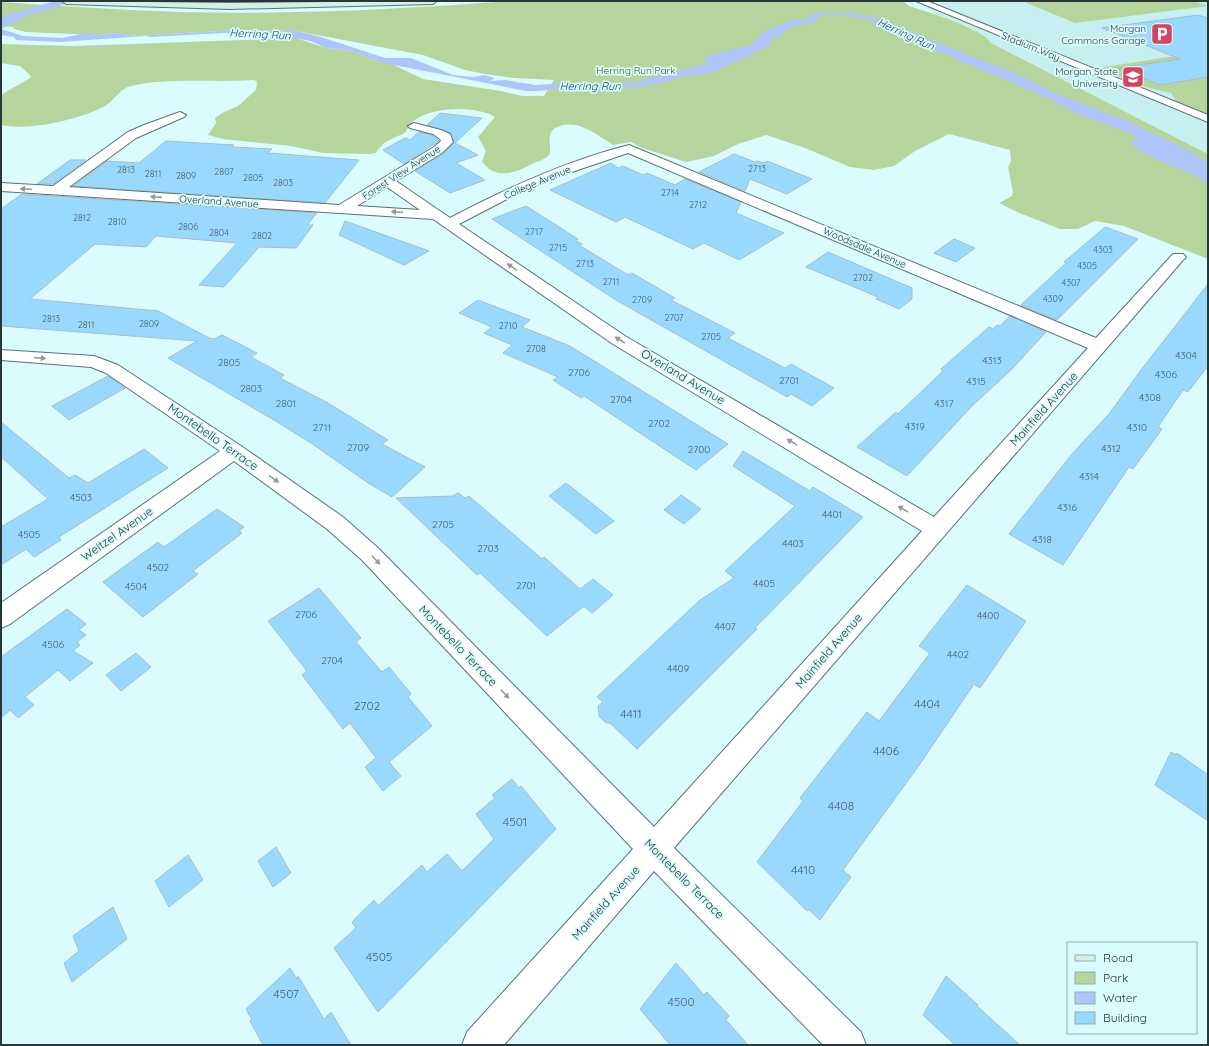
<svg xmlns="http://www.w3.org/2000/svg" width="1209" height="1046" viewBox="0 0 1209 1046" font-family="Quicksand,sans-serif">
<rect width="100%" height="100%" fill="#dbfcfe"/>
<path fill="#c5eff1" d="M949,1H1208V154L941,17L925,7Z"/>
<path fill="#b6d59c" d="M511,1L904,2L909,6C925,11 986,30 991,43L1208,154V259L1124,226L1095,221L1078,229H1060L1017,212L999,203L1012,196L1013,192L1008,167L1011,161L1010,150L949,134L915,151L894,166L874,170L850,167L805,148L766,135L738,144L714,156L686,162L642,148L631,142L613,145C597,135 578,118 557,127C544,133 553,148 549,155C547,158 540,161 536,162C518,172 495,182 482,161L486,151L478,137L495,117C475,105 427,106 410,124C407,127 408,131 403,134C389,140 385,140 376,153L369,154L323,153L291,146L223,139L208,135L216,123L215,118L222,113L238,106L256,90L257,81L253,80C212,83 171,77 131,86C119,89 115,100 105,106C79,120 29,131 1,125V95L30,78L31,76L20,66L1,63V44L75,46L296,38L326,48L352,51L379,62L392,64L423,79L501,91L522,96H544L554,80L514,78L485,74L465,70L423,55L296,31L235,30L136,36L117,33L99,35L26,32L14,29L13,27L1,26V2C61,6 121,10 182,12C291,15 402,9 511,1Z
M1022,1H1194L1208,6L1075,23Z
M1208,51V114L1176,101L1171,93L1145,87L1103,70L1104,67Z"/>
<path fill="#afc4fc" d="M55,1H76L28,15L1,29L23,36L62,38L85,33L99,35L117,33L136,36L235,30L296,31L318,36L385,58H411L453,75L472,77L485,75L494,78L491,81L505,80L535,85L567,83L590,87L608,83L637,82L676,71L700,66L707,62L704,58L706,56L751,45L766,31L790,20H802L818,13H857L873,17L906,29L908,31L1019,75L1057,94L1127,121L1186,149L1208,163V184C1185,165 1149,163 1131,142L1137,136L1071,111L1049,98L982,70L969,61L938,52L911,39L910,36L897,34L864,18L845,15H824L820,16L816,21L788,28L782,34L769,41L771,45L769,46L711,73L679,76L678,79L643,87H624L619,89L584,90L568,87L540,91H526L379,62L352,51L326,48L310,41L267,33H225L151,37L145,36L60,42L16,40L14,37L1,35L2,16Z"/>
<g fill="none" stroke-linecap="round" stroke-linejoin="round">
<path fill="#afc4fc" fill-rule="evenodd" d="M949,53L988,69L985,70L962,62L948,55Z"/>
</g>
<path fill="#99d9fe" stroke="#a4bdcc" d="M1198,15L1208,18V77L1160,85L1119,68L1180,59L1102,28Z
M440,113L482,118L455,143L478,155L456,163L485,180L450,193L415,171L443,154L454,143L451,133L427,125Z
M419,132L432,135L439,141L404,164L383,150L405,138L410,140Z
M166,141L234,145L232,147L272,149L268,153L359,160L325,203L73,186L107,161L139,163Z
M734,154L755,162L758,161L763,163L767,161L812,179L787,194L750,179L745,191L699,172Z
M70,160H86L53,184H37Z
M611,163L618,168L623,166L643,175L647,173L675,185L685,179L741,202L736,213L784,233L739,260L704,243L693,249L625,217L616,222L550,190Z
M22,194L317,213L307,225H313L296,248L259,247L224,287L199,285L237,243L156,236L146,247L95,244L30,299L158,311L209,338L214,339L222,335L257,353L251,357L284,375L280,378L328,403L388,440L382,444L425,467L392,497L368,483L314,445L279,423L168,358L197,341L1,326V209Z
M526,206L578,239L575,240L582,244L579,245L628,275L632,273L675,298L671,300L735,333L728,338L785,368L791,364L834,388L812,406L791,394L787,397L616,300L492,219Z
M345,221L429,251L404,265L339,235Z
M1105,227L1138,239L1057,320L1021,305L1066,263L1064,262Z
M954,239L975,248L956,262L934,253Z
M828,252L912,288V299L899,309L876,299L878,297L806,267Z
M1208,284V366L1188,392L1183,390L1158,427L1162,429L1133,469L1129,467L1063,565L1009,534L1072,454L1109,414L1141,370Z
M478,300L530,320L522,327L570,346L728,444L696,470L584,396L581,398L553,380L558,377L503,353L512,345L484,333L492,327L459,313Z
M1010,316L1046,332L1011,370L972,406L907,476L857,447L896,412L898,414L943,371L941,369L989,327L993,329L997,325L1000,326Z
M108,376L125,388L69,420L52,406Z
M1,422L69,478L75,475L88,483L144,449L168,468L59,537L61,540L34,557L26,549L1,565V527L48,499L1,457Z
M743,451L810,491L813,487L863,517L755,628L757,629L637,749L610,723H606L599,716L598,706L603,702L597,697L700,600L734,578L725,571L795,506L733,466Z
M566,483L584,497L614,521L596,534L549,496Z
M458,493L465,498L469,496L542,559L544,557L580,589L593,579L613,595L592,613L584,606L547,636L480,573L477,575L396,498L453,496Z
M681,495L701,509L684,524L664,510Z
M217,509L244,527L239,531L242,533L193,571L198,574L143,617L103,582L158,542L164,547Z
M967,585L1026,621L980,688L974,684L920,764L843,870L851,877L820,920L809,910L807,911L757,862L803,801L800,798L867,712L879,721L930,653L919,646Z
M319,588L361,638L356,642L382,672L389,667L411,694L408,697L432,726L389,762L401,776L383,791L365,767L376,758L350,723L343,729L306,680L302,675L307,671L268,621Z
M67,609L86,624L79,630L86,635L77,642L80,645L73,651L93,663L70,681L58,670L25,697L34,705L18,718L10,710L1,718V657Z
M136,653L151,667L121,691L106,675Z
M1171,752L1176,755L1177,753L1208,775V821L1155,785Z
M512,779L519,788L521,786L556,829L378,1012L334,948L356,928L352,922L374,900L378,906L422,865L427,872L447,854L462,871L494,839L476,814L495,798L492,795Z
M276,847L291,873L273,887L258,861Z
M188,855L203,880L169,907L155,881Z
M113,907L127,939L72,982L64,963L79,951L73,936Z
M676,963L704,995L707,992L729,1016L726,1020L748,1045H670L640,1009Z
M290,968L297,979L298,976L324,1019L331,1012L351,1045H263L250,1021L252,1020L246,1009Z
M946,976L978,1005L977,1006L1020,1045H955L923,1015Z"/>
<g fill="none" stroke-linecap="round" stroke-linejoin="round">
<g stroke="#567475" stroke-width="2">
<path id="minor" d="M916,1H927L1208,115V122Z
M180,112L186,115L184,117L136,138L69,187L339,205L434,147L441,141L440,139L433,134L410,128L408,126L414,123L441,130L450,134L453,142L442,153L396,181L450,218C507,188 566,161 629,145L1096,338L1173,254H1183L1186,257L1183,260L674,848L861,1032L866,1045H823L654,871L504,1045H462L467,1032L633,849L362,560L327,529L234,461L10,624L1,628V603L220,451L106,373L91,367L1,360V350L94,356L118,365L241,446L343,517L378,548L654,827L922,531L613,344L433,219L1,191V183L53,186L128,132L144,125ZM628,153L1088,348L934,517L625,336L459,224L507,199L554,178ZM387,187L420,210L357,206Z"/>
</g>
<g stroke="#567475" stroke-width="2">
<path id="secondary" d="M62,1L230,3L437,1L433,4L230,9L66,4Z"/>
</g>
<use href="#minor" fill="#fff" fill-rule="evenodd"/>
<use href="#secondary" fill="#d6efe5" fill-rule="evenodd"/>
</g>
<defs><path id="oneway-solid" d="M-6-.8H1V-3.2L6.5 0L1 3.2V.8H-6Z"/></defs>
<g fill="#949a9b">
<use href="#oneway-solid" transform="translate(26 189) rotate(-177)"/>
<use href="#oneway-solid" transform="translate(156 197) rotate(-176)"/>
<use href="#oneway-solid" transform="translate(397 212) rotate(-176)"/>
<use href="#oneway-solid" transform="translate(512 267) rotate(-146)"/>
<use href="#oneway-solid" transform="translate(620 340) rotate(-148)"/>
<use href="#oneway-solid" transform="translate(40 358) rotate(5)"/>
<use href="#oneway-solid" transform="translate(792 442) rotate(-149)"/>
<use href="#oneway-solid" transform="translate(274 479) rotate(35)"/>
<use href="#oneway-solid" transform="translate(903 509) rotate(-149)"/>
<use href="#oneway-solid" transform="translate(376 560) rotate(46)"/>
<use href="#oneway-solid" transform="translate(505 694) rotate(46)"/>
</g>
<defs>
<g id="parking-square" transform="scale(1.15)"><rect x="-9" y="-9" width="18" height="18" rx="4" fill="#d54561" stroke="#dbfcfe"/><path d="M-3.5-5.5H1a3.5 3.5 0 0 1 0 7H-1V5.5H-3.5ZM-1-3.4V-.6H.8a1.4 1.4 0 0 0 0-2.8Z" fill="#fff"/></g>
<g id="university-square" transform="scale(1.15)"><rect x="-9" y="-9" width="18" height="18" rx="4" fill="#d54561" stroke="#dbfcfe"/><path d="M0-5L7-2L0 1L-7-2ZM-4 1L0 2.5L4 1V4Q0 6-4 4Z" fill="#fff"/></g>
</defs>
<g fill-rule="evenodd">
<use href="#parking-square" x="1162" y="34"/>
<use href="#university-square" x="1133" y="77"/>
</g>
<g text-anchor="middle" stroke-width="3.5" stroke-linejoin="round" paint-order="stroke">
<g font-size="9" fill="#455f69">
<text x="757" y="172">2713</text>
<text x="126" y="173">2813</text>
<text x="224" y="175">2807</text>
<text x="153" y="177">2811</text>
<text x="186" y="179">2809</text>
<text x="253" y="181">2805</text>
<text x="283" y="186">2803</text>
<text x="670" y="196">2714</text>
<text x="698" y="208">2712</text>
<text x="82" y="221">2812</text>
<text x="117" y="225">2810</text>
<text x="188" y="230">2806</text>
<text x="534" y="235">2717</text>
<text x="219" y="236">2804</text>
<text x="262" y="239">2802</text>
<text x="558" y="251">2715</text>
<text x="1103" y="253">4303</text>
<text x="585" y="267">2713</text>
<text x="1087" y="269">4305</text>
<text x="863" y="281">2702</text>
<text x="611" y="285">2711</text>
<text x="1071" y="286">4307</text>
<text x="1053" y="302">4309</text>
<text x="642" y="303">2709</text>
<text x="674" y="321">2707</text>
<text x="51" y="322">2813</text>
<text x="149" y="327">2809</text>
<text x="86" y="328">2811</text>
<text x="508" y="329">2710</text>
<text x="711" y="340">2705</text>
<text x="536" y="352">2708</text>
</g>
<g font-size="10" fill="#293637" stroke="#dbfcfe" text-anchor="end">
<text x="1146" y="32">Morgan<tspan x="1146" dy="12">Commons Garage</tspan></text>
<text x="1118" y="75">Morgan State<tspan x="1118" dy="12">University</tspan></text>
</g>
<g font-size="10" fill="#293637" stroke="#dbfcfe">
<text transform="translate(1031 46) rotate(22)" y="4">Stadium Way</text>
<text transform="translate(401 172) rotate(-33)" y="4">Forest View Avenue</text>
<text transform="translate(537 182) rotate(-23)" y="4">College Avenue</text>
<text transform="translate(219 201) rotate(4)" y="4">Overland Avenue</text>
<text transform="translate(865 247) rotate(23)" y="4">Woodsdale Avenue</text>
</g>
<g font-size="10" fill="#3b5c11" stroke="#dbfcfe">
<text x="636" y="74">Herring Run Park</text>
</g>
<g font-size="10" fill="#455f69">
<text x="1186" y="359">4304</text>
<text x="992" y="364">4313</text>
<text x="229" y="366">2805</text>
<text x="579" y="376">2706</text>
<text x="1166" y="378">4306</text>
<text x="789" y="384">2701</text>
<text x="976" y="385">4315</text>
<text x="251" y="392">2803</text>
<text x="1150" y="401">4308</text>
<text x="621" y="403">2704</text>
<text x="286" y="407">2801</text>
<text x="944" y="407">4317</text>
<text x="659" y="427">2702</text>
<text x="915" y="430">4319</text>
<text x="322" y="431">2711</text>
<text x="1137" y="431">4310</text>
<text x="358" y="451">2709</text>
<text x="1111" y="452">4312</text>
<text x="699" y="453">2700</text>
<text x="1089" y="480">4314</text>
<text x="81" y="501">4503</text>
<text x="1067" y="511">4316</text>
<text x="832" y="518">4401</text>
<text x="443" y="528">2705</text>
<text x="29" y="538">4505</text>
<text x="1042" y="543">4318</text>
<text x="793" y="547">4403</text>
<text x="488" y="552">2703</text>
<text x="158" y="571">4502</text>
<text x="764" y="587">4405</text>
<text x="526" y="589">2701</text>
<text x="136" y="590">4504</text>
<text x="306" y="618">2706</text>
<text x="988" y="619">4400</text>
<text x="725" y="630">4407</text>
<text x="53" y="648">4506</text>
<text x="958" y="658">4402</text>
<text x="332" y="664">2704</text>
<text x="678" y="672">4409</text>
</g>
<g font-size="11" font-style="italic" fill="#253685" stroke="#dbfcfe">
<text transform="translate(260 34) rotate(3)" y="4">Herring Run</text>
<text transform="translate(906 34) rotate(25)" y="4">Herring Run</text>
<text x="590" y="90">Herring Run</text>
</g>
<g font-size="12" fill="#293637" stroke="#dbfcfe">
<text transform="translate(683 377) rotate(31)" y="4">Overland Avenue</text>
<text transform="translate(1044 409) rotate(-48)" y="4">Mainfield Avenue</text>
<text transform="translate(213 437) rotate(35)" y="4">Montebello Terrace</text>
<text transform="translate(117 534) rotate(-35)" y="4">Weitzel Avenue</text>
<text transform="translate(458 646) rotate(46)" y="4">Montebello Terrace</text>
<text transform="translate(829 651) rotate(-49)" y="4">Mainfield Avenue</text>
<text transform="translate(684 879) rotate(45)" y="4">Montebello Terrace</text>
<text transform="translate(606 903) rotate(-48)" y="4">Mainfield Avenue</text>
</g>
<g font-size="12" fill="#455f69">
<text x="927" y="708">4404</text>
<text x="367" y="710">2702</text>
<text x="631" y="718">4411</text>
<text x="886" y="755">4406</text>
<text x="841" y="810">4408</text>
<text x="515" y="826">4501</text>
<text x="803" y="874">4410</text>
<text x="379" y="961">4505</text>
<text x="286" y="998">4507</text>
<text x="681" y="1006">4500</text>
</g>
</g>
<rect width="1209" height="1046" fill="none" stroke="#293637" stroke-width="4"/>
<rect x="1067" y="942" width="130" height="92" fill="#dbfcfe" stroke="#94adae"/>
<rect x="1075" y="955" width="20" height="6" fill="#d6efe5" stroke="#94adae"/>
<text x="1103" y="962" font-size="12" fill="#293637">Road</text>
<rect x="1075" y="972" width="20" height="12" fill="#b6d59c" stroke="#94adae"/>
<text x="1103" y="982" font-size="12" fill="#293637">Park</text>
<rect x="1075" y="992" width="20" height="12" fill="#afc4fc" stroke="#94adae"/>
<text x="1103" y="1002" font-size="12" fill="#293637">Water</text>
<rect x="1075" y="1012" width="20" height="12" fill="#99d9fe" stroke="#94adae"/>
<text x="1103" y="1022" font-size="12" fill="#293637">Building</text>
</svg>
